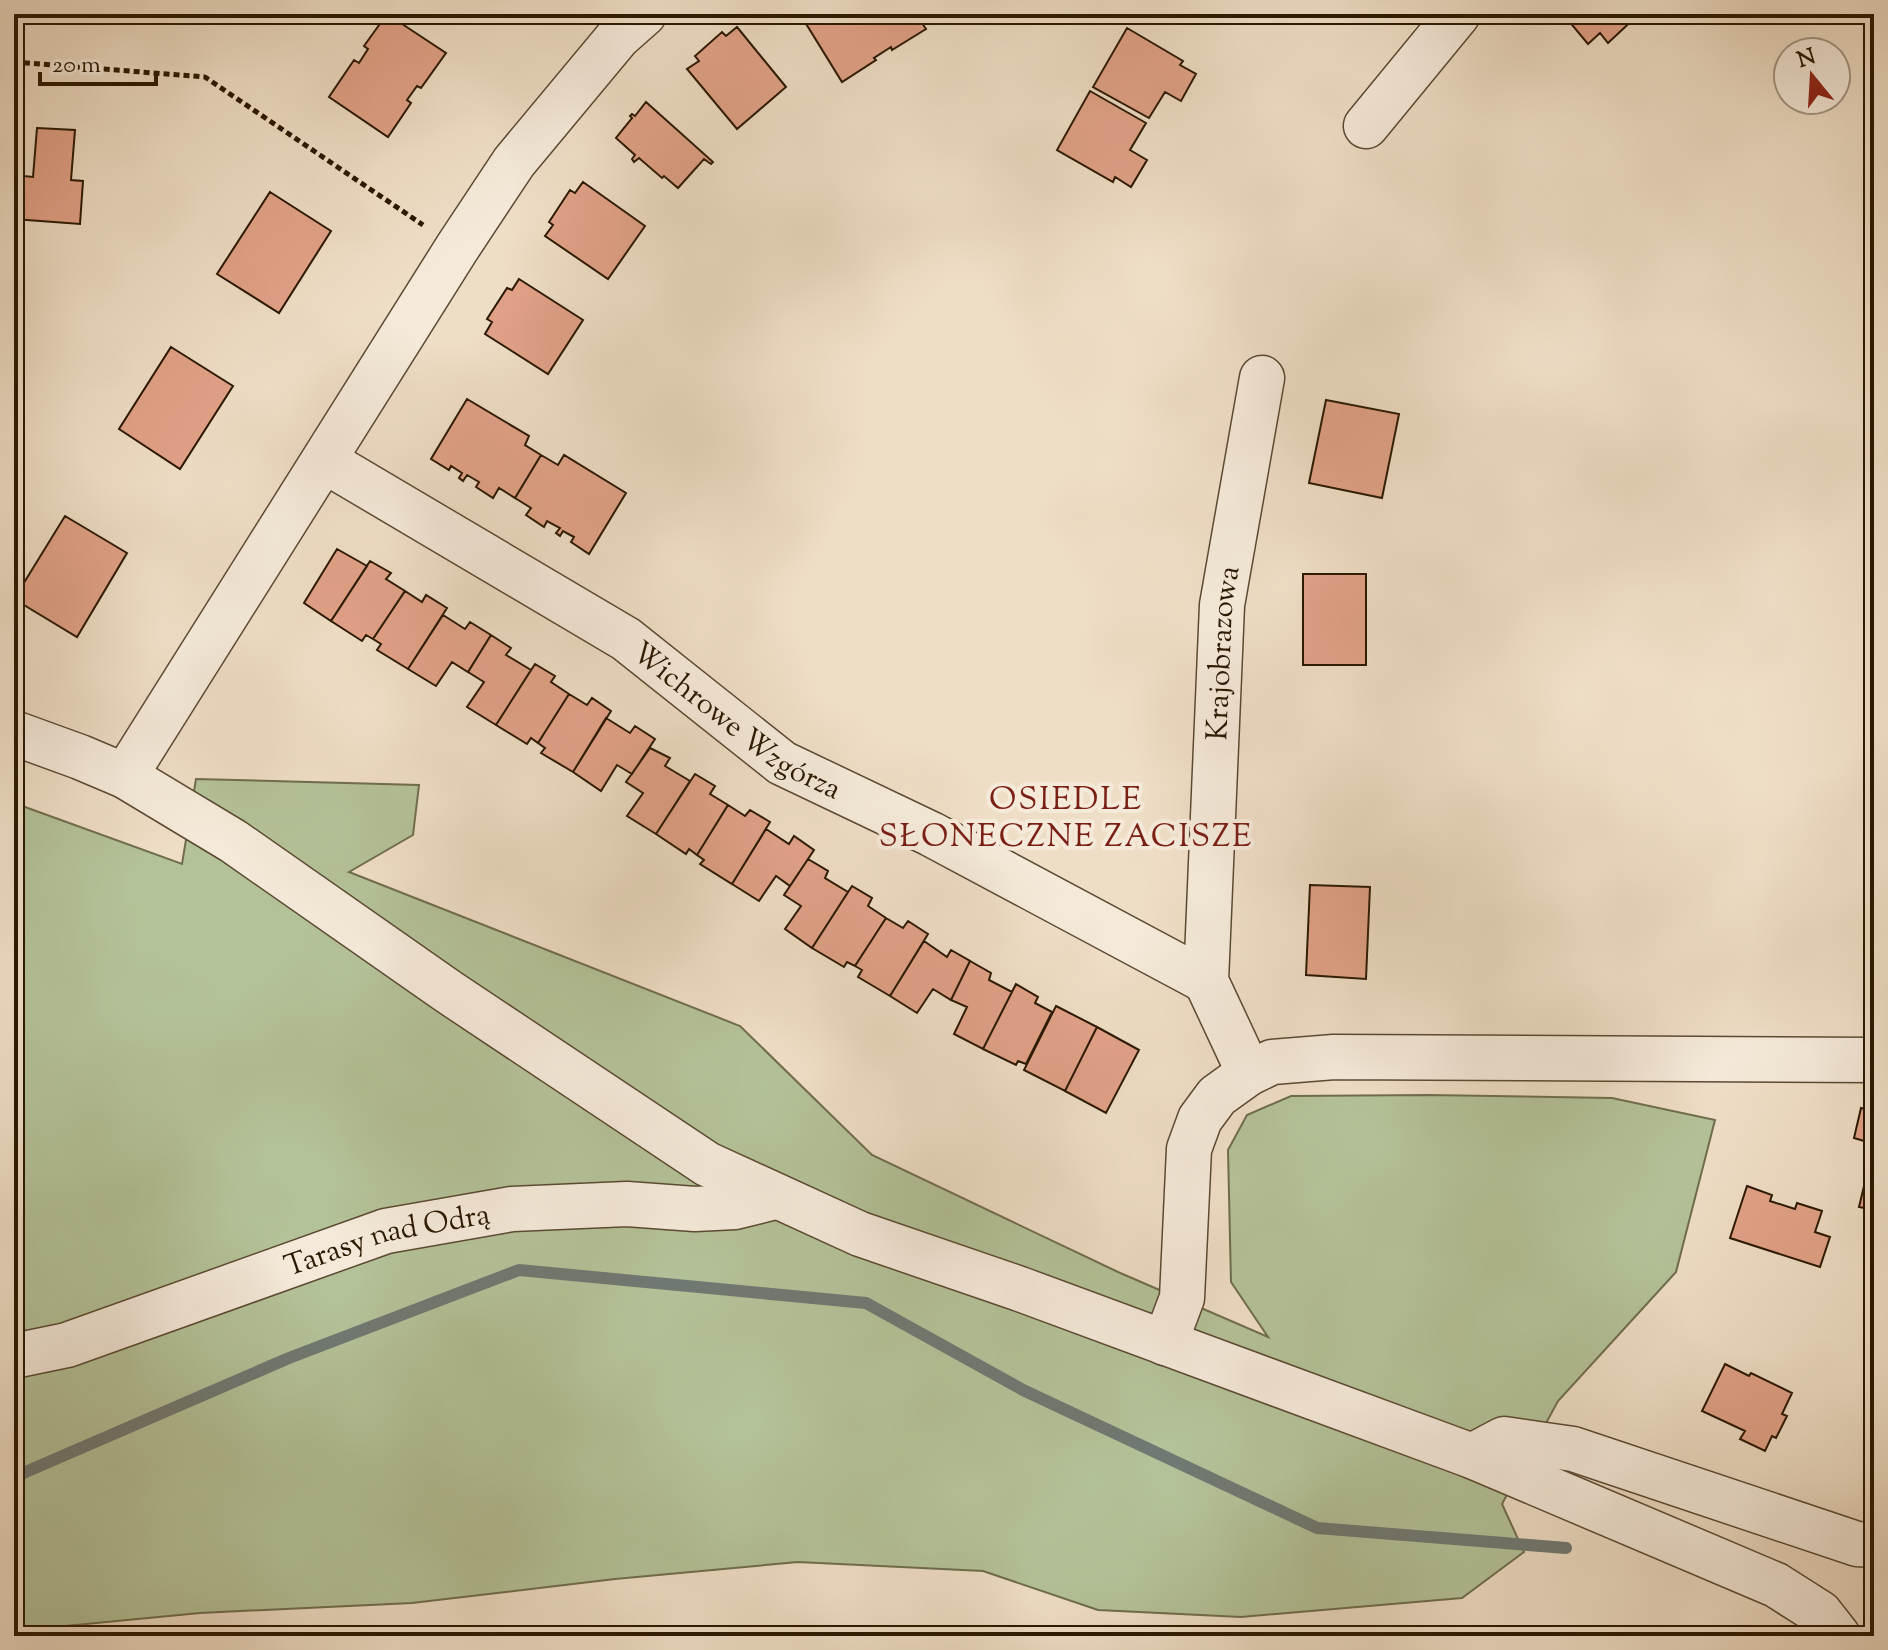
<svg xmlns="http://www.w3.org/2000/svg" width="1888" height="1650" viewBox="0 0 1888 1650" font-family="'Sorts Mill Goudy',serif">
<rect width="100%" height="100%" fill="#efdec6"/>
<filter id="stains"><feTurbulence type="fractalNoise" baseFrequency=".0025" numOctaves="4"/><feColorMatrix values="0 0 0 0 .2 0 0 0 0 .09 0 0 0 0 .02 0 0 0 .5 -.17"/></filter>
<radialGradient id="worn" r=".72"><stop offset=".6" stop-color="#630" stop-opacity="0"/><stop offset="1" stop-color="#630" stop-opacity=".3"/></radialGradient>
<path fill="#b4c299" stroke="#6f6d4d" stroke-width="2" d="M196,779L419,785L413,835L349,872L740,1026L872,1155L1118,1272L1268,1337L1231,1282L1228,1150L1247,1115L1291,1096L1428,1095L1612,1098L1715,1120L1676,1272L1558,1401L1502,1504L1524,1552L1462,1598L1241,1617L1098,1610L983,1571L798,1562L615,1579L412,1603L200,1613L34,1629L14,1625V803L182,864Z"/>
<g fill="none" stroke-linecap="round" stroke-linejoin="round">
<path stroke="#707973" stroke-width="12" d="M14,1477L289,1358L519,1270L866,1303L1023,1390L1317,1528L1566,1548"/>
</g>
<path fill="#e2a288" stroke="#2a1801" stroke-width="2" d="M387,14L446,53L421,88L417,86L407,100L411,103L388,137L329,97L354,60L359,63L368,49L364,46Z
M800,14H916L926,29L892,50L891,47L874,58L876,60L842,82Z
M1563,14H1639L1608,43L1600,33L1588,44Z
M737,27L786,87L737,129L687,69L699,61L695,56L722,32L726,36Z
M1127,28L1183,61L1180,65L1196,74L1181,101L1165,92L1149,118L1093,87Z
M1090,91L1146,123L1130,150L1147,160L1131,187L1115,177L1113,182L1057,150Z
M646,102L713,162L711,164L704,159L678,188L664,176L662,178L639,158L634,162L632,159L635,155L616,138L632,118L630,116L632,114L635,116Z
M37,128L75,130L71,180L83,181L80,224L14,219V175L33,177Z
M583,182L645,226L608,279L545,236L553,225L549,222L570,190L575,193Z
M270,192L331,231L279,313L217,274Z
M519,279L583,320L548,374L485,334L492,322L487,319L507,288L512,290Z
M171,347L233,386L180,469L119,429Z
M467,399L529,436L525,445L541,455L515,498L499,488L493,498L476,487L479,482L467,475L463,481L459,478L462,473L451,466L449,470L431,459Z
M1326,400L1399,414L1382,498L1309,483Z
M541,455L558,465L564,455L626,493L589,554L571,542L574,537L563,531L560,536L556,533L560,528L547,521L544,527L526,515L531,508L515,498Z
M65,516L127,553L77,637L14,599Z
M337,549L367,566L331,621L304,603Z
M370,561L391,573L386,579L405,591L373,639L366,635L362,641L331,621Z
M1303,574H1366V665H1303Z
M405,591L422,602L426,595L447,608L408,669L377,650L381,644L373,639Z
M443,615L465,629L470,622L491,635L468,672L452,662L436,686L408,669Z
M491,635L511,648L506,655L531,670L496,725L467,707L484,682L468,672Z
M535,664L555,676L551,682L569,694L538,743L531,738L527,744L496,725Z
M569,694L587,705L592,698L611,711L573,772L541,753L545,748L538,743Z
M606,718L630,733L635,726L655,739L632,774L617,765L601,791L573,772Z
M650,748L670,758L665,766L690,781L656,834L627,816L643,793L626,782Z
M695,774L715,786L710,794L728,805L697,855L689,849L686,854L656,834Z
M728,805L745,816L750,810L770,822L732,884L700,864L704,860L697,855Z
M766,829L789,844L794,836L814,850L790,886L776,876L759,901L732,884Z
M808,859L828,871L825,878L848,892L812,948L785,929L801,906L784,895Z
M1310,885L1370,887L1366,979L1306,975Z
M852,886L872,898L868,906L886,918L855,966L847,962L844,967L812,948Z
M886,918L903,928L908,921L928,934L890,996L858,977L862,970L855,966Z
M924,941L947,957L951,950L970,961L951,1000L933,989L917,1013L890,996Z
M970,961L991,973L989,980L1012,992L983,1049L954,1034L967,1007L951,1000Z
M1016,984L1038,997L1035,1003L1052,1012L1026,1064L1018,1061L1016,1065L983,1049Z
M1056,1006L1097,1027L1065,1091L1024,1070Z
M1097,1027L1139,1050L1106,1113L1065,1091Z
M1861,1108L1874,1111V1144L1854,1138Z
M1874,1175V1210L1859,1207L1864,1186L1871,1188Z
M1747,1186L1772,1195L1770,1201L1795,1209L1797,1203L1822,1211L1815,1232L1830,1237L1820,1267L1730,1238Z
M1725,1364L1749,1376L1751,1373L1792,1393L1782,1414L1787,1416L1776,1438L1772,1436L1765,1451L1740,1439L1745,1431L1702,1411Z"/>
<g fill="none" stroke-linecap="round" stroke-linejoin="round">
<g stroke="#5b4a32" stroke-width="47">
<g id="minor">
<path d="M1366,126L1458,14"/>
<path id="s1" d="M325,461L626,639L782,763L931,834L1206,981"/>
<path d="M14,733L80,757L125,776L233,841L449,992L707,1164L860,1234L1020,1289L1472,1456L1776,1585L1820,1613L1838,1636"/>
<path d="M125,776L457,248L514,162L618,37L644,14"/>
<path id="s2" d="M1249,1073L1206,981L1222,605L1262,378"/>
<path d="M1165,1343L1182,1298L1189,1149L1200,1119L1217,1096L1249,1073L1272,1062L1334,1057L1874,1060"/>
<path id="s3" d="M14,1356L67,1345L386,1231L512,1209L627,1204L695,1209L735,1207L775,1197"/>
<path d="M1472,1456L1504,1439L1573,1449L1857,1544L1874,1545"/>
</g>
</g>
<path stroke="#2a1801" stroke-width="5" stroke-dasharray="6 4" stroke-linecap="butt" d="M14,62L205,77L423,225"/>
<use href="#minor" stroke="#f5eada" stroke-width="44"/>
</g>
<g text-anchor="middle" stroke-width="8" stroke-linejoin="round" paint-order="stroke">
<g font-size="30" fill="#2a1801" stroke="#f5eada">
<text dy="10" stroke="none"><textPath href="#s2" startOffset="430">Krajobrazowa</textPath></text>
<text dy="10" stroke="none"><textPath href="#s1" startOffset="488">Wichrowe Wzgórza</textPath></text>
<text dy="10" stroke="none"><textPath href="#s3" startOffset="392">Tarasy nad Odrą</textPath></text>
</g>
<g font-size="32" letter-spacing="2" fill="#7a1f14" stroke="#f5eada">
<text x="1066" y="809">OSIEDLE<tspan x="1066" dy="37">SŁONECZNE ZACISZE</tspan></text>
</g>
</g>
<rect width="1888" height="1650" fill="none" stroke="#efdec6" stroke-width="48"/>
<rect x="16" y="16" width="1856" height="1618" fill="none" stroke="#2a1801" stroke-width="4"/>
<rect x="24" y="24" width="1840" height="1602" fill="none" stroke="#2a1801" stroke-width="2"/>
<g transform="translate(1812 76) rotate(342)"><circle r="38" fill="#f5eada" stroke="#a49683" stroke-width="2"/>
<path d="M0-6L14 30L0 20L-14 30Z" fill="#8f2418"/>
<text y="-12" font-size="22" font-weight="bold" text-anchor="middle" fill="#2a1801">N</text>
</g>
<path d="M40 72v12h116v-12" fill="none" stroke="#2a1801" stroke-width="4"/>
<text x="52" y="72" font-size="24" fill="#2a1801" stroke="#f5eada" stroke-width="6" paint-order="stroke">20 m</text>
<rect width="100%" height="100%" filter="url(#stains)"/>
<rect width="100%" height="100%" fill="url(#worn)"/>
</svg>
